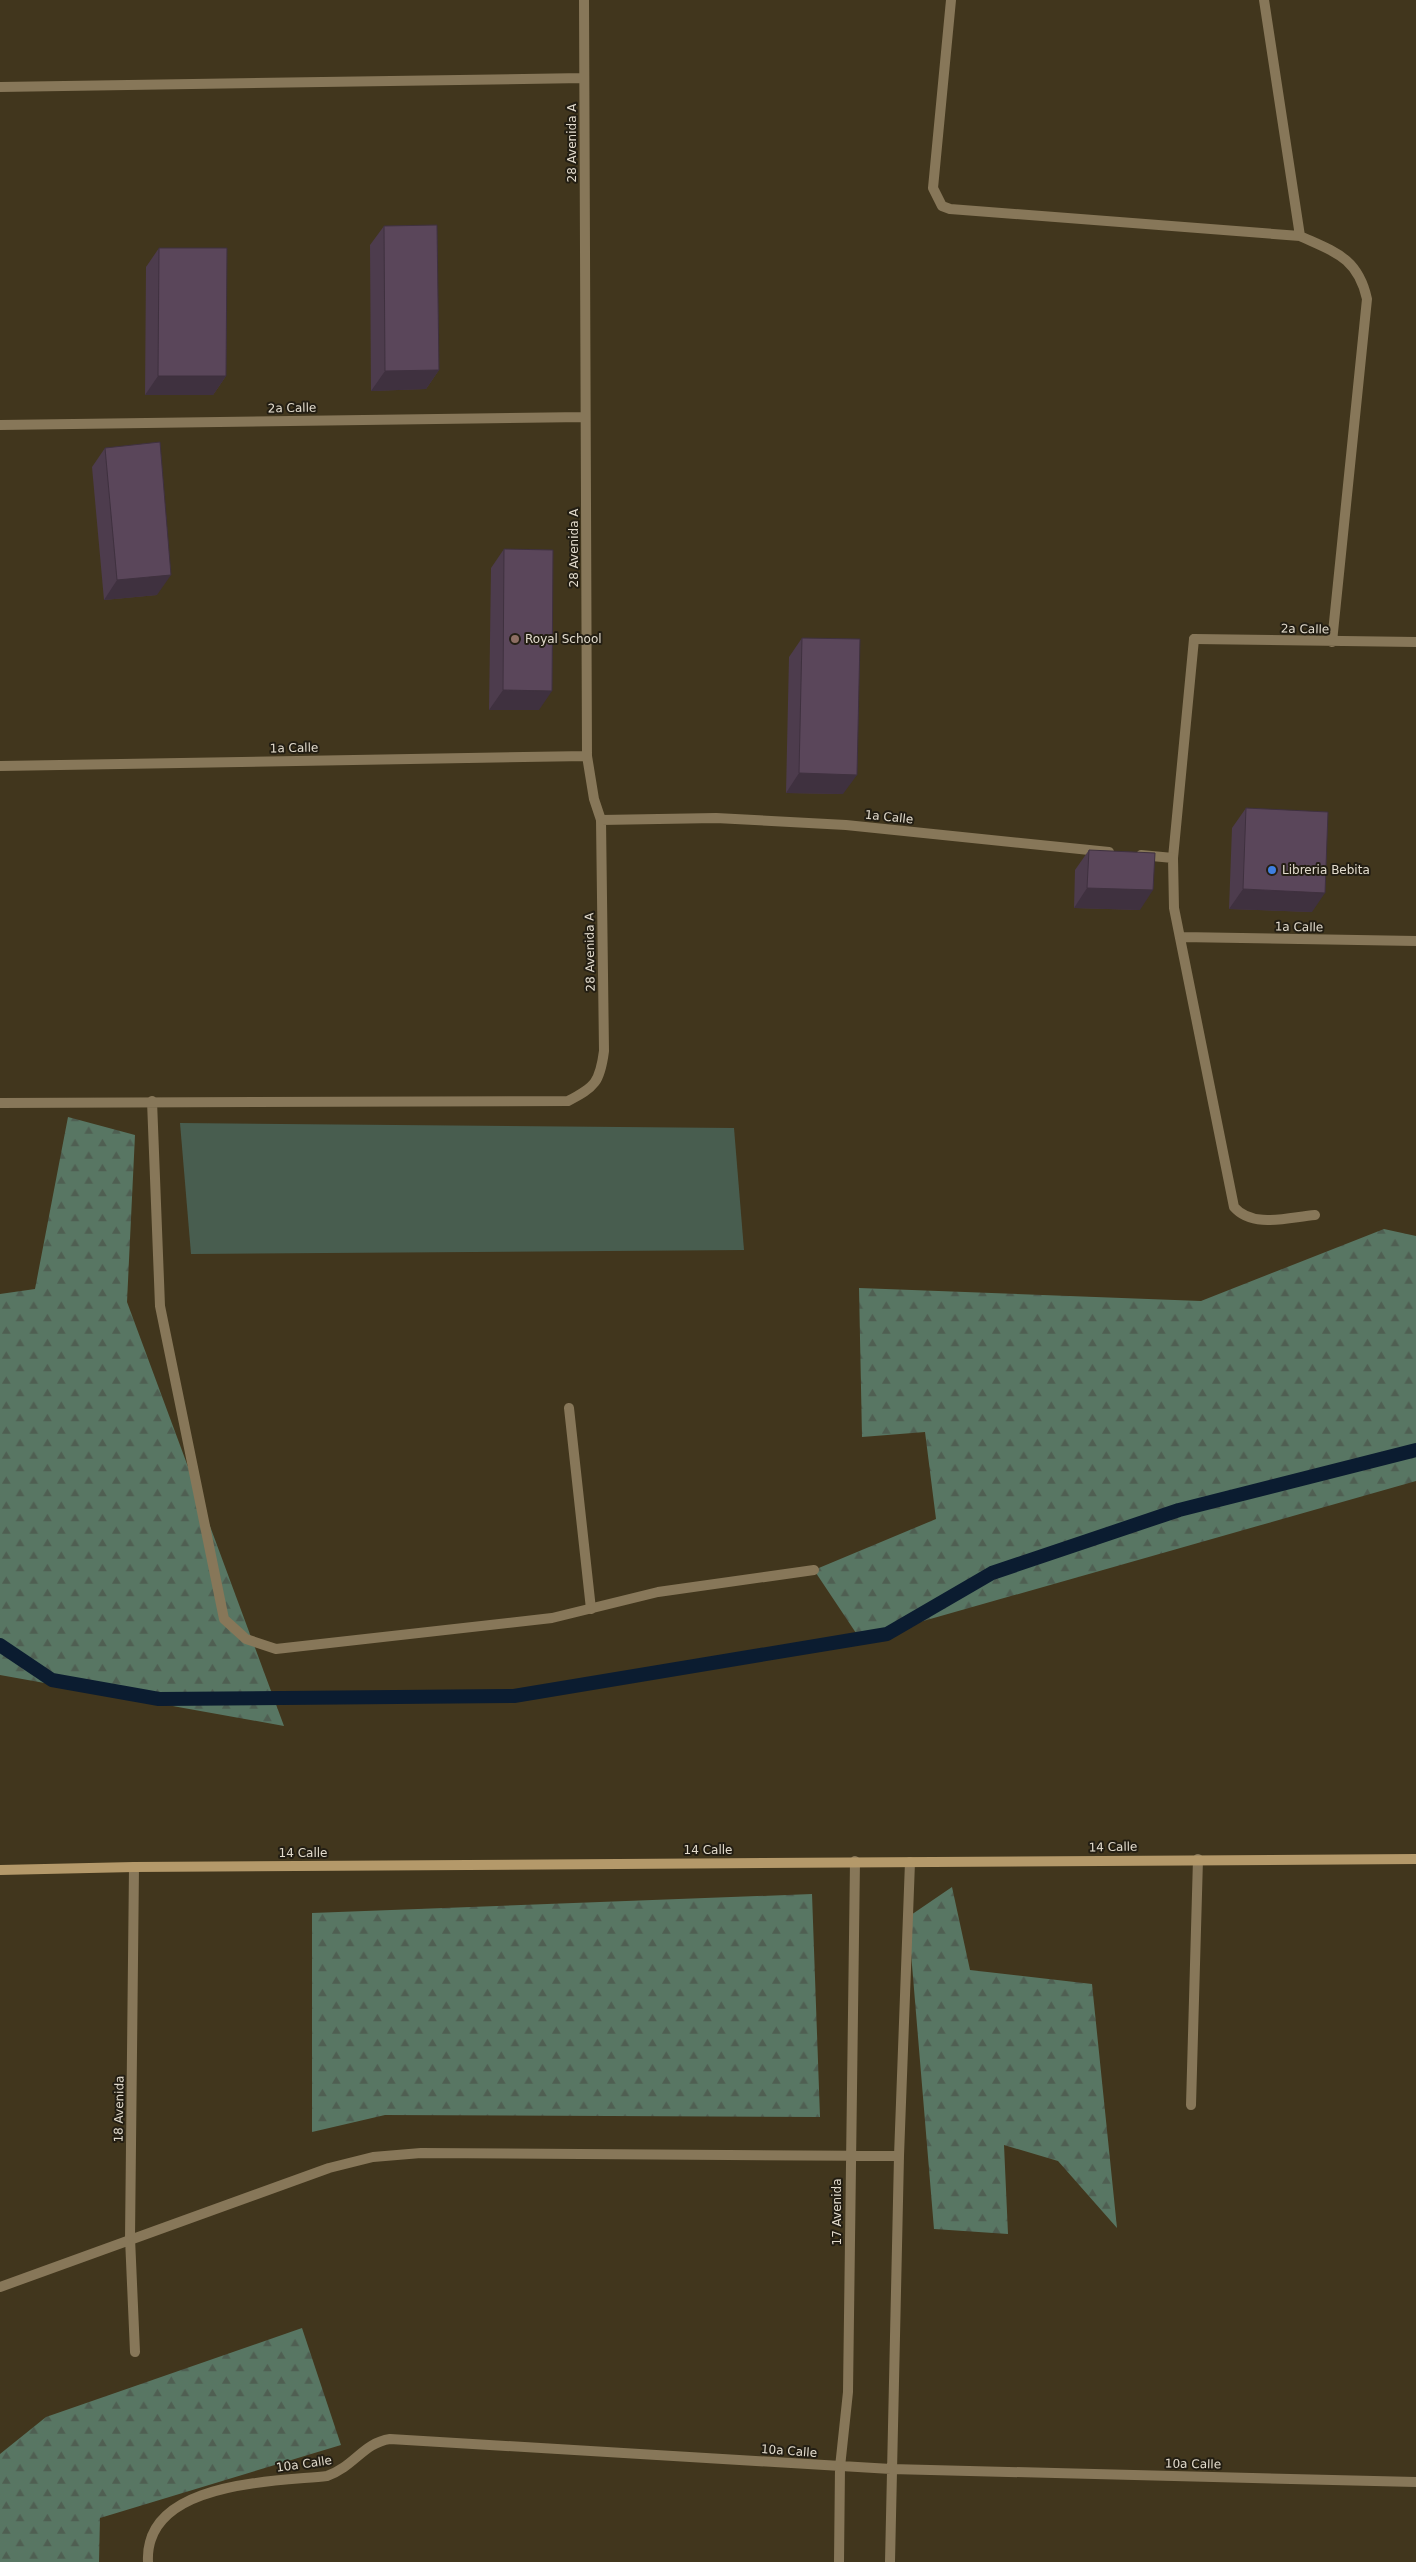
<svg xmlns="http://www.w3.org/2000/svg" width="1416" height="2562" viewBox="0 0 1416 2562" font-family="'DejaVu Sans',sans-serif">
<defs>
<pattern id="forest-firs" width="22" height="20" patternUnits="userSpaceOnUse" patternTransform="scale(1.25)"><rect width="22" height="20" fill="#587663"/><path d="M5 1l3.5 6h-7zM16 11l3.5 6h-7z" fill="#4f5f52"/></pattern>
</defs>
<rect width="100%" height="100%" fill="#41361d"/>
<path fill="url(#forest-firs)" d="M68,1117L135,1135L127,1302L284,1726L0,1675V1294L35,1289Z
M1384,1229L1416,1236V1481L860,1639L814,1570L936,1519L925,1432L862,1437L859,1288L1201,1301Z
M952,1887L970,1970L1092,1984L1117,2228L1058,2161L1004,2145L1008,2234L934,2229L908,1917Z
M812,1894L820,2117L385,2115L312,2132V1913Z
M302,2328L341,2445L100,2518L99,2562H0V2454L46,2417Z"/>
<path fill="#485d4f" d="M180,1123L734,1128L744,1250L191,1254Z"/>
<g fill="none" stroke-linecap="round" stroke-linejoin="round">
<path stroke="#0b1c30" stroke-width="14" d="M0,1645L52,1680L159,1699L514,1696L887,1634L992,1573L1179,1510L1416,1450"/>
<path stroke="#877759" stroke-width="10" d="M1173,858L1194,639
M569,1408L591,1609"/>
<path stroke="#877759" stroke-width="10" d="M951,0L933,188L942,206L950,209L1300,236C1335,252 1358,258 1367,299L1332,642
M1264,0L1300,236
M0,87L584,78
M0,425L585,417
M1194,639L1416,642
M0,766L587,756
M601,820L716,818L846,825L1109,852
M1141,855L1173,858L1174,908L1234,1207C1253,1229 1289,1217 1315,1215
M1181,937L1416,941
M152,1101L160,1306L224,1619L246,1639L276,1649L552,1618L658,1592L814,1570
M0,1103L568,1101C595,1087 600,1082 604,1051L601,820L594,799L587,756L584,0
M134,1867L130,2238L135,2352
M1191,2105L1198,1859
M0,2287L329,2168L373,2157L421,2153L899,2156
M148,2562C144,2481 273,2482 327,2476C355,2466 363,2443 390,2439L891,2469L1416,2482
M839,2562L840,2467L848,2392L855,1861
M890,2562L899,2156L910,1862"/>
<path stroke="#b4996a" stroke-width="10" d="M0,1870L134,1867L1416,1859"/>
</g>
<path fill="#4d3c4d" d="M384,226L439,370L426,389L371,391L370,245Z
M159,248L226,376L213,395H145L146,267Z
M105,448L157,595L104,600L92,467Z
M504,549L539,710H489L491,568Z
M802,638L843,794L786,793L789,657Z
M1246,808L1312,912L1229,909L1232,828Z
M1089,850L1140,910L1074,908L1075,870Z"/>
<path fill="#3f313f" d="M439,370L426,389L371,391L385,371Z
M158,376H226L213,395H145Z
M171,575L157,595L104,600L117,580Z
M503,690L552,691L539,710H489Z
M799,773L857,775L843,794L786,793Z
M1087,888L1153,890L1140,910L1074,908Z
M1243,889L1325,893L1312,912L1229,909Z"/>
<path fill="#5a465a" stroke="#3f313f" d="M437,225L439,370L385,371L384,226Z
M159,248H227L226,376H158Z
M160,442L171,575L117,580L105,448Z
M504,549L553,550L552,691L503,690Z
M802,638L860,639L857,775L799,773Z
M1246,808L1328,812L1325,893L1243,889Z
M1089,850L1155,853L1153,890L1087,888Z"/>
<circle fill="#8d6e63" stroke="#231e13" stroke-width="2" cx="515" cy="639" r="5"/>
<circle fill="#3f7fe0" stroke="#231e13" stroke-width="2" cx="1272" cy="870" r="5"/>
<g text-anchor="middle" stroke-width="4" stroke-linejoin="round" paint-order="stroke">
<g font-size="12" fill="#e2dbcd" stroke="#231e13">
<text transform="translate(572 143) rotate(-90)" y="4">28 Avenida A</text>
<text transform="translate(292 408) rotate(-1)" y="4">2a Calle</text>
<text transform="translate(574 548) rotate(-90)" y="4">28 Avenida A</text>
<text transform="translate(1305 629) rotate(1)" y="4">2a Calle</text>
<text transform="translate(294 748) rotate(-1)" y="4">1a Calle</text>
<text transform="translate(889 817) rotate(6)" y="4">1a Calle</text>
<text transform="translate(1299 927) rotate(1)" y="4">1a Calle</text>
<text transform="translate(590 952) rotate(-91)" y="4">28 Avenida A</text>
<text transform="translate(1113 1847) rotate(-1)" y="4">14 Calle</text>
<text x="708" y="1854">14 Calle</text>
<text x="303" y="1857">14 Calle</text>
<text transform="translate(119 2109) rotate(-89)" y="4">18 Avenida</text>
<text transform="translate(837 2212) rotate(-90)" y="4">17 Avenida</text>
<text transform="translate(789 2451) rotate(4)" y="4">10a Calle</text>
<text transform="translate(304 2464) rotate(-8)" y="4">10a Calle</text>
<text transform="translate(1193 2464) rotate(1)" y="4">10a Calle</text>
</g>
<g font-size="12" fill="#e2dbcd" stroke="#231e13" text-anchor="start">
<text x="525" y="643">Royal School</text>
<text x="1282" y="874">Libreria Bebita</text>
</g>
</g>
</svg>
